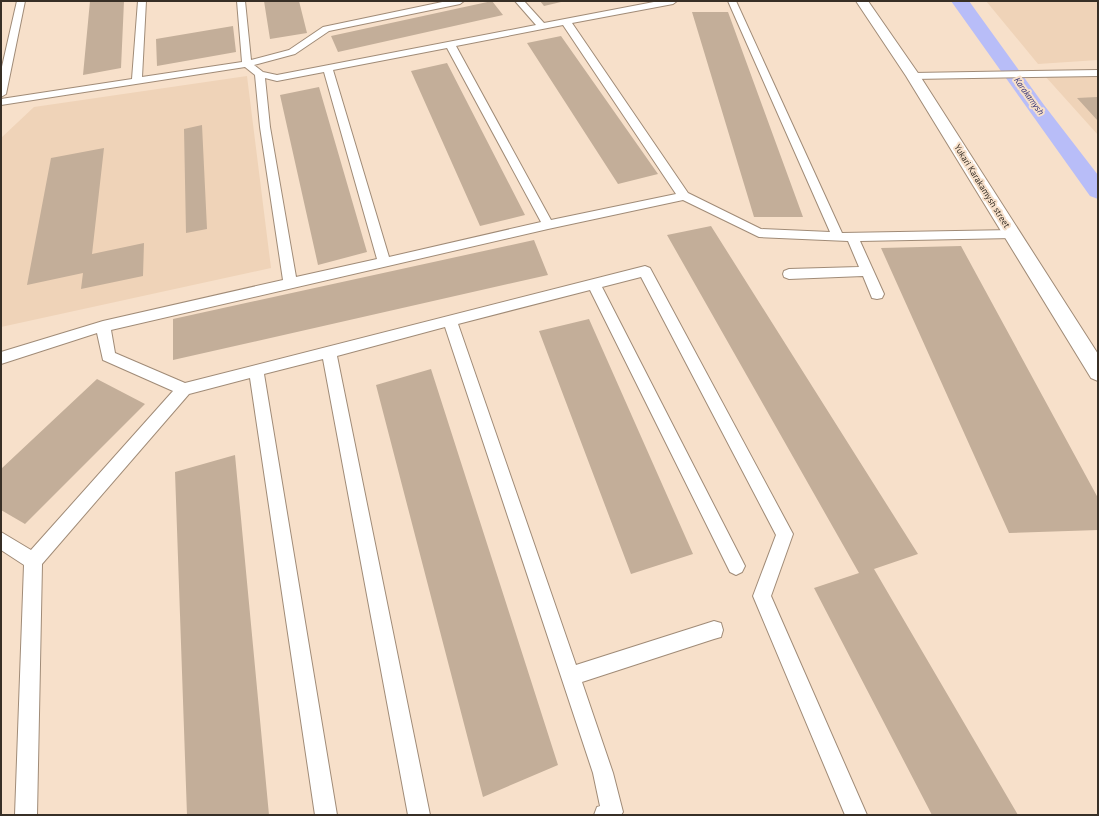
<svg xmlns="http://www.w3.org/2000/svg" width="1099" height="816" viewBox="0 0 1099 816" font-family="'PT Sans',sans-serif">
<rect width="100%" height="100%" fill="#f7e0ca"/>
<path fill="#efd3b8" d="M986,1H1098V60L1038,64Z
M1098,72V135L1045,76Z
M247,76L271,268L1,327V138L34,107Z"/>
<g fill="none" stroke-linecap="round" stroke-linejoin="round">
<path fill="#b8bdf8" fill-rule="evenodd" d="M951,1H969L1044,105L1098,175V199L1090,196Z"/>
</g>
<path fill="#c3ae99" d="M90,1H124L121,68L83,75Z
M264,1H299L307,33L270,39Z
M492,1L503,15L338,52L331,36Z
M540,1H561V2L544,6Z
M692,12H728L803,217H754Z
M233,26L236,52L157,66L156,39Z
M561,36L658,174L618,184L527,43Z
M447,63L525,215L480,226L411,71Z
M319,87L367,252L318,265L280,95Z
M1097,97L1098,98V121L1077,98Z
M202,125L207,229L186,233L184,129Z
M104,148L92,254L144,243L143,276L81,289L83,273L27,285L51,158Z
M711,226L918,554L874,569L1018,815H932L814,588L859,573L667,235Z
M534,240L548,275L173,360V319Z
M961,246L1098,498V530L1009,533L881,248Z
M589,319L693,554L631,574L539,331Z
M431,369L558,765L483,797L376,385Z
M97,379L145,404L25,524L1,510V469Z
M235,455L269,815H187L175,472Z"/>
<g fill="none" stroke-linecap="round" stroke-linejoin="round">
<g stroke="#a08b77" stroke-width="2">
<path id="service" d="M17,1H25L6,94L1,97V71Z
M138,1H146L142,77L242,62L237,1H245L251,60L289,50L323,27L447,1H464L460,4L329,31L295,54L254,65L263,72L277,75L536,25L515,1H524L544,23L659,1H677L673,4L572,23L688,193L761,229L830,232L728,1H736L842,233L1013,230L1017,231L1019,234L1017,237L1013,238L860,241L884,294L882,298L877,299L872,298L863,276L789,279L784,277L783,274L784,271L789,269L859,267L848,241L759,237L683,200L548,229L111,330L115,353L185,383L645,266L650,268L793,534L771,596L867,815H845L753,596L776,535L641,277L602,287L742,560L745,566L742,572L736,575L730,572L590,290L458,324L576,665L714,621L721,623L723,630L721,637L714,639L582,682L613,773L623,812L621,815H594L597,807L600,806L593,773L445,327L337,356L430,815H408L323,359L264,374L337,815H315L250,378L189,394L42,564L37,815H15L24,565L1,550V532L31,550L173,391L103,360L97,333L1,364V352L103,321L283,280L260,127L255,75L245,67L1,105V99L132,79ZM563,25L676,194L551,220L456,46ZM447,48L541,222L389,257L333,70ZM324,72L377,259L296,277L270,127L265,78L277,81Z
M1098,70V76L913,79L908,76L913,73Z"/>
</g>
<g stroke="#a08b77" stroke-width="2">
<path id="minor" d="M856,1H868L920,76L1098,354V381L1091,378L906,76Z"/>
</g>
<use href="#service" fill="#fff" fill-rule="evenodd"/>
<use href="#minor" fill="#fff" fill-rule="evenodd"/>
</g>
<g text-anchor="middle" stroke-width="4" stroke-linejoin="round" paint-order="stroke">
<g font-size="9" font-style="italic" fill="#363578" stroke="#f7e0ca">
<text transform="translate(1029 96) rotate(54)" y="3">Karakamysh</text>
</g>
<g font-size="9" fill="#372f26" stroke="#f7e0ca">
<text transform="translate(982 186) rotate(58)" y="3">Yukari Karakamysh street</text>
</g>
</g>
<rect width="1099" height="816" fill="none" stroke="#372f26" stroke-width="4"/>
</svg>
